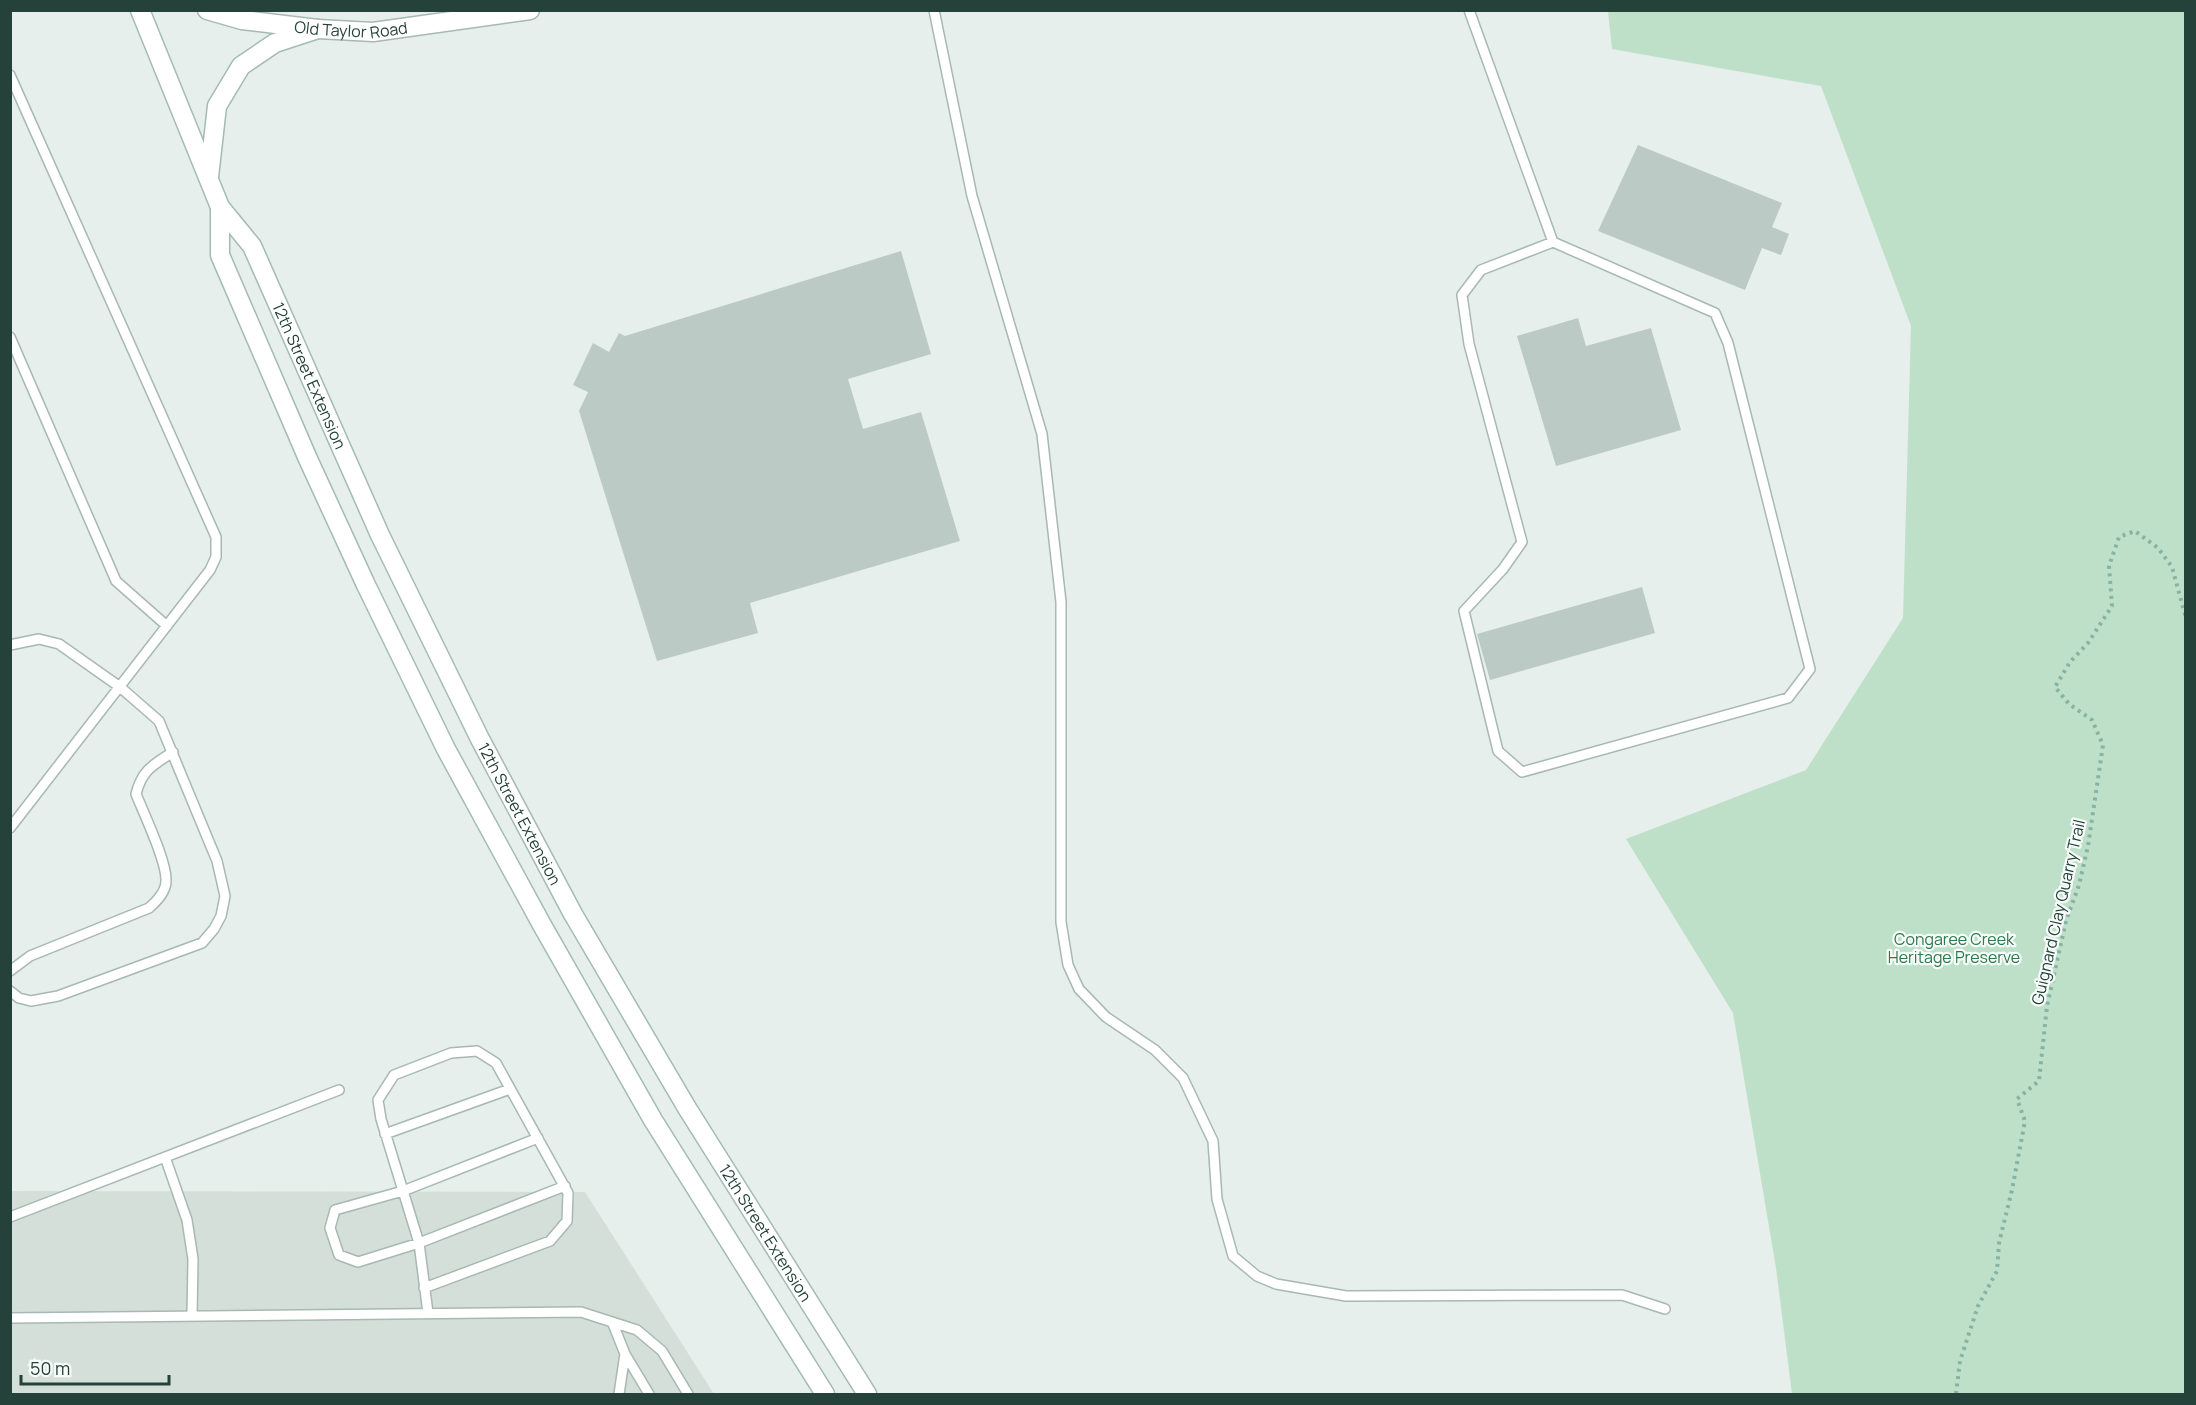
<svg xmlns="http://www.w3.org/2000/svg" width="2196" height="1405" viewBox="0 0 2196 1405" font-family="Manrope,sans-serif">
<rect width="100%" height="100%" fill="#e6efeb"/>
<path fill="#d4dfda" d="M11,1191L585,1192L714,1394H11Z"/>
<path fill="#bfe0c8" d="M1608,11H2185V1394H1792L1776,1268L1733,1013L1626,839L1806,770L1903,618L1911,326L1821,86L1612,49Z"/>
<path fill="#bbcac4" d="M1638,145L1782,203L1772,227L1789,234L1781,255L1762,248L1745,290L1598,231Z
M901,251L931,354L848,379L863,429L921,412L960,541L750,603L758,633L657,661L579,411L588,392L573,385L593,343L609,352L619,333L625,336Z
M1578,318L1586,346L1651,328L1681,430L1556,466L1517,336Z
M1642,587L1655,633L1490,680L1477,634Z"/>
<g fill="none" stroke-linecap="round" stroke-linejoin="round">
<g stroke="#a8b8b2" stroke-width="12">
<path id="service" d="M934,10L972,196L1042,434L1061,602V922L1068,965L1079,989L1106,1017L1155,1050L1183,1078L1213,1141L1217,1199L1233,1256L1257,1276L1276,1284L1346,1296L1622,1295L1665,1309
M1469,10L1553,242L1715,313L1728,343L1810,669L1788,698L1522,772L1498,751L1464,611L1503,569L1522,542L1469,344L1462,295L1481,270L1553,242
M10,75L216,537V557L210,570L10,828
M10,337L116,581L167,626
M10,645L39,639L59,644L120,687L159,721L217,861L225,896L221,916L214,929L202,943L58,996L31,1001L19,998L10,991
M10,971L30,956L149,908C157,901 166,892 166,881C167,862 144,814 136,794C142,770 153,765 173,752
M385,1134L510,1089
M538,1138L403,1191L335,1210L330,1228L339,1255L358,1262L419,1243L565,1186
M165,1157L187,1220L193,1259L192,1316
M10,1217L339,1090
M424,1288L550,1241L567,1221L568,1193L496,1063L477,1051L451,1053L394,1075L378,1100L381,1119L419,1243L428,1313
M10,1318L581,1312L637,1330L662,1351L688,1394
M613,1324L625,1354L619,1394
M625,1354L649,1394"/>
</g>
<g stroke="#a8b8b2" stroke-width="21">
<g id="minor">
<path id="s1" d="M207,10L242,20L318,29L373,32L530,10"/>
</g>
</g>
<g stroke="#a4bbb3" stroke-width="21">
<g id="secondary">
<path id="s2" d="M140,10L220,207L252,246L380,535L480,739L573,914L687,1108L867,1394"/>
<path d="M209,177L217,106L241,66L275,43L318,29"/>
<path d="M220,207V255L308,459L366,585L446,749L542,925L653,1120L825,1394"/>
</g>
</g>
<path stroke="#86b3a5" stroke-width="4" stroke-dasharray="3 4.5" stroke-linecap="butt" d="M1956,1394L1960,1361L1978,1306L1997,1271L1999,1243L2012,1190L2025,1121L2017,1099L2039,1081L2047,1006L2066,921L2079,885L2088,846L2103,745L2092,720L2069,704L2055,687L2070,662L2088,643L2112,606L2109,566L2119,537L2135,531L2158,548L2172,567L2186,618"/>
<use href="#service" stroke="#fff" stroke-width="9"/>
<use href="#minor" stroke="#fff" stroke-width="18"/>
<use href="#secondary" stroke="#fff" stroke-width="18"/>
</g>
<g text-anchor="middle" stroke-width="4.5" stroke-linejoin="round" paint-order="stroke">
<g font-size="16" fill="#24423a" stroke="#f7fbf9">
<text dy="6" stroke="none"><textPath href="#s1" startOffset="146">Old Taylor Road</textPath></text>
<text dy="6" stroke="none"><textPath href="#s2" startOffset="405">12th Street Extension</textPath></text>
<text dy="6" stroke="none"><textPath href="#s2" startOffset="891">12th Street Extension</textPath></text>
<text transform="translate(2058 912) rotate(-77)" y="6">Guignard Clay Quarry Trail</text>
<text dy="6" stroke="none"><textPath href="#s2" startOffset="1377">12th Street Extension</textPath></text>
</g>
<g font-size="16" fill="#2d7a4b" stroke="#f7fbf9">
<text x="1954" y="945">Congaree Creek<tspan x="1954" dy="18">Heritage Preserve</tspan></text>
</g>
</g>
<rect width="2196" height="1405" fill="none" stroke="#24423a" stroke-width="24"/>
<path d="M21 1375v9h148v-9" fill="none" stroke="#24423a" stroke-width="3"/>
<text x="30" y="1375" font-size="18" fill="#24423a" stroke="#f7fbf9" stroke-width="4.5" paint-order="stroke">50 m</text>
</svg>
